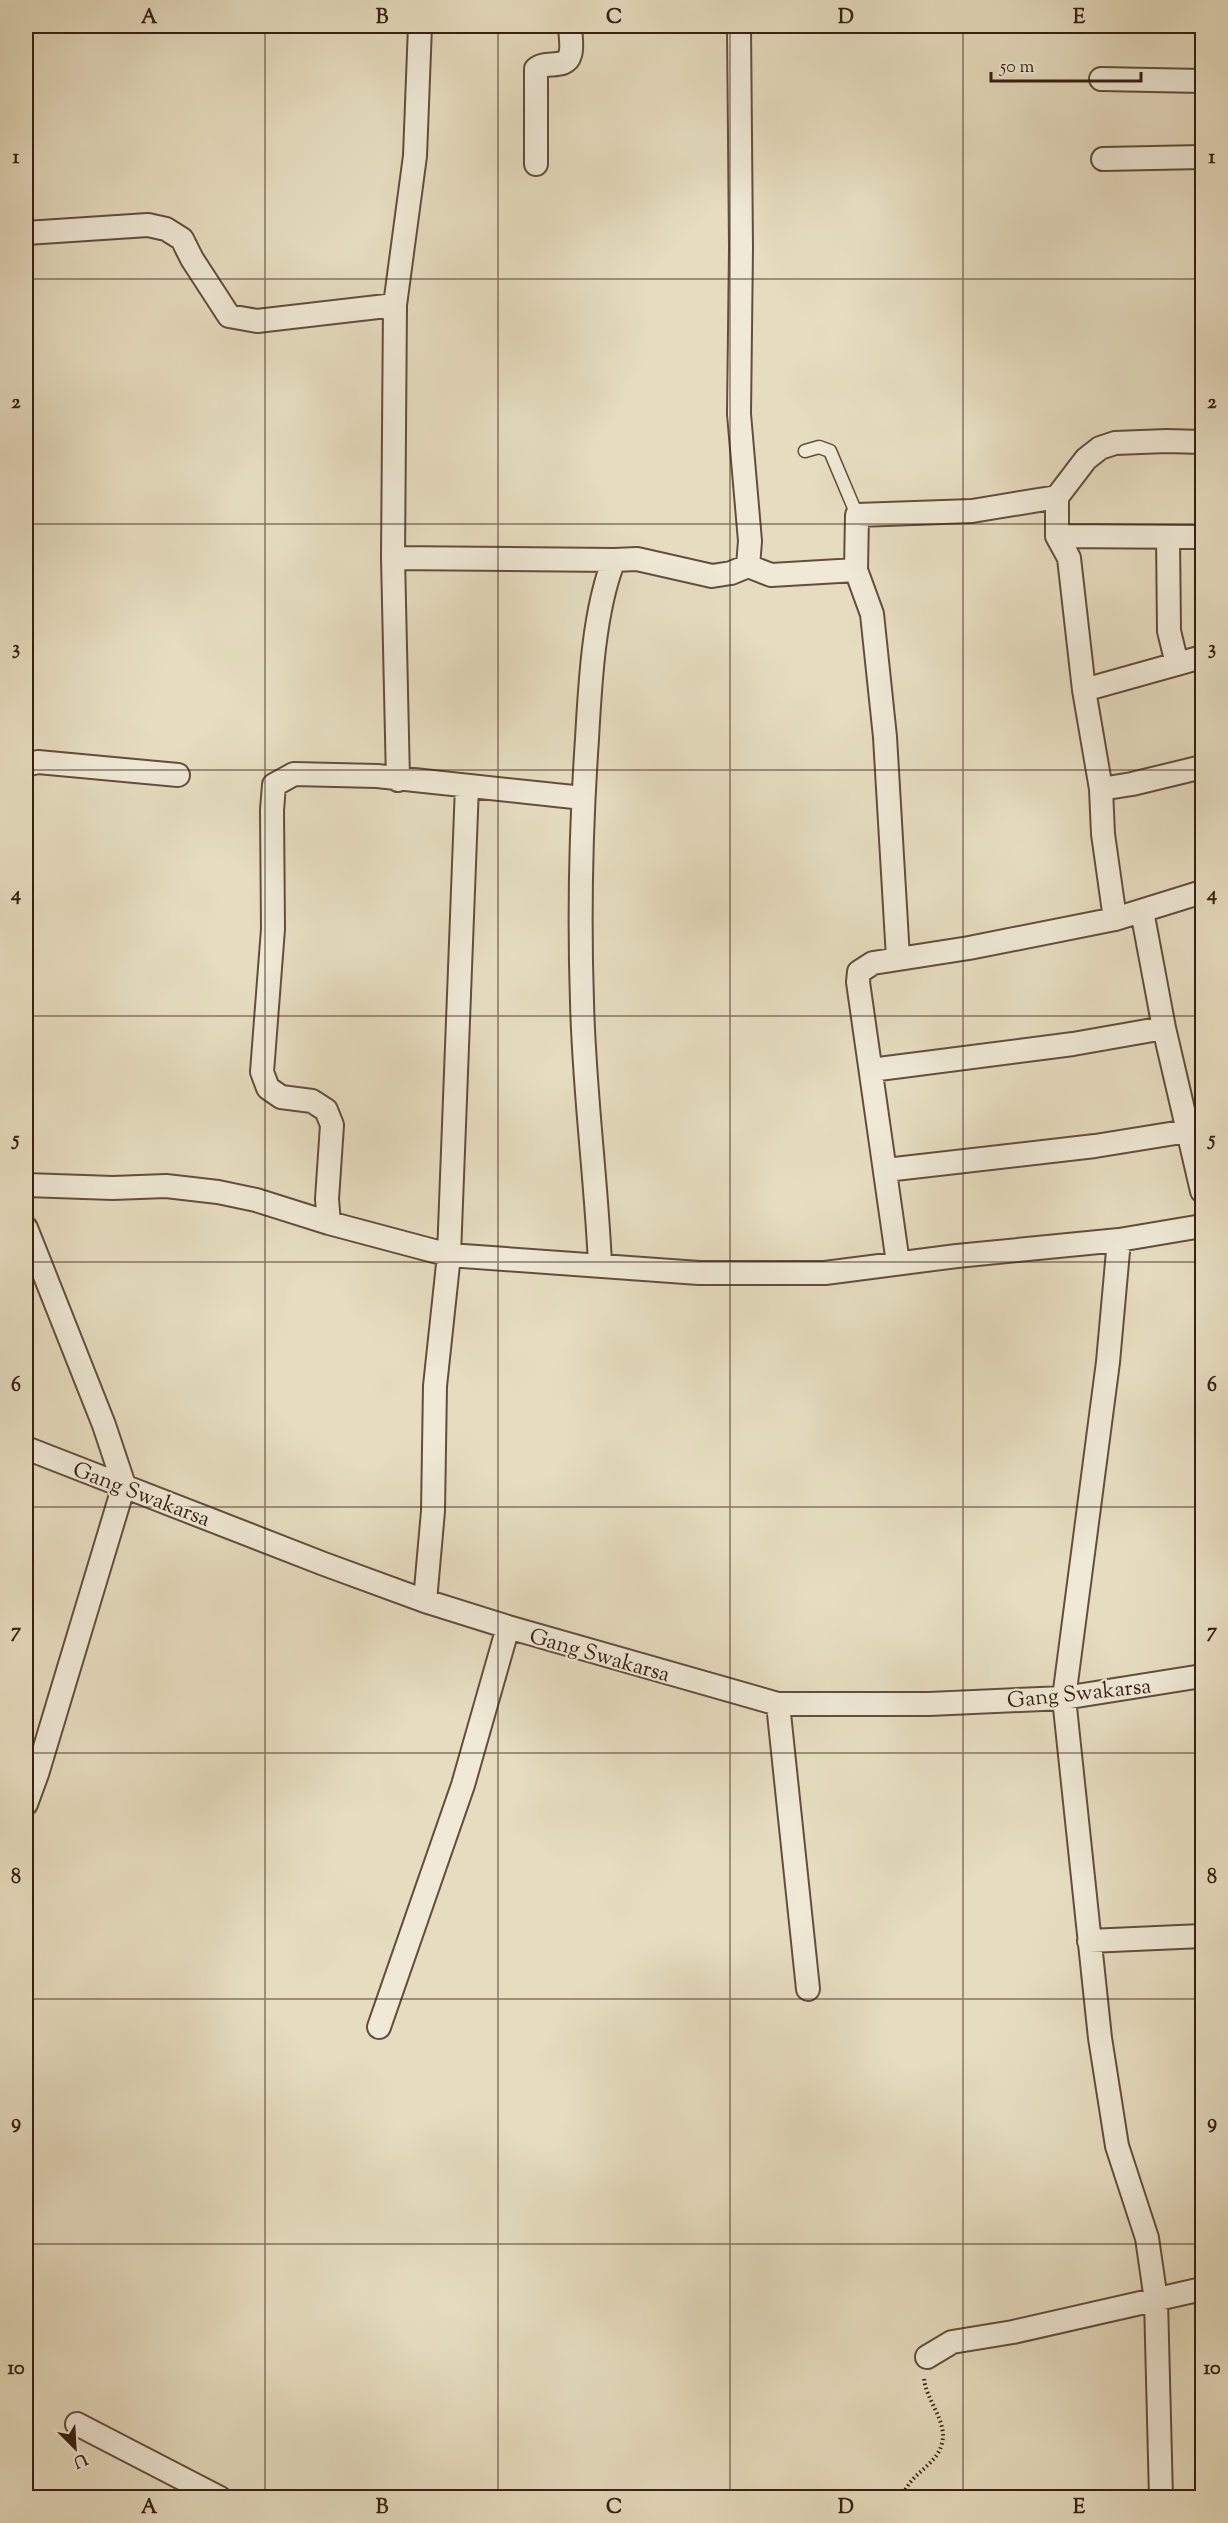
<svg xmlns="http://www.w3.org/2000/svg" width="1228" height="2523" viewBox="0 0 1228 2523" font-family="'Sorts Mill Goudy',serif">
<rect width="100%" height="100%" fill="#e6ddc0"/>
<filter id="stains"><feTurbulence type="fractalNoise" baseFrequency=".00333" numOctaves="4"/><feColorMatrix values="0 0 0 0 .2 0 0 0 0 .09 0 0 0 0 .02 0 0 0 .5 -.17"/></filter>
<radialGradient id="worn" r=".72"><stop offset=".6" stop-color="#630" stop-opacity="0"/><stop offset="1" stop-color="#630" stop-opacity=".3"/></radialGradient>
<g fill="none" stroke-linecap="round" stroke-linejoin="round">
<g stroke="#634e3d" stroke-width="15">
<path id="lane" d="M805,451L819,447L830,451L857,515"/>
</g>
<g stroke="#634e3d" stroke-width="26">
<path id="street" d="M739,26L741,248L739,414L750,541L748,566L771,575L856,570L872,614L885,737L898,958
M1101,79L1202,81
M1103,159L1202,157
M536,164V69C545,60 566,70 570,55C573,47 570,34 570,26
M26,233L148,225L166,229L182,239L192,259L229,316L257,321L395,305
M1057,536L1202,537
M1168,537L1169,631L1177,664L1202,657
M393,558L614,560
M856,570L857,515L972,511L1057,497
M1084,690L1177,664
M26,765L38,762L178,775
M398,780L393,558L395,305L415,156L420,26
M1101,789L1084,690L1069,558L1057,536V497L1086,459L1100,448L1115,443L1167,441L1202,442
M1142,911L1164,1028L1202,1191
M1115,919L1103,834L1101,789L1132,784L1202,767
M871,1070L1073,1044L1164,1028
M886,1170L1095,1146L1188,1131
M26,1185L113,1188L166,1186L218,1192L256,1200L329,1223L449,1255L699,1273H825L957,1256L1119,1240L1202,1226
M329,1223L327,1199L332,1125L326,1110L312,1101L281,1097L268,1088L262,1072L273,929L272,810L274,785L294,774L377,776L583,798
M26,1228L104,1425L124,1485L37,1774L26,1804
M1119,1240L1108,1362L1064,1698L1100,2038L1117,2146L1147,2238L1156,2300L1161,2498
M898,1263L858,982L859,972L873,963L969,948L1115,919L1202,892
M600,1264C596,1177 584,1090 582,1002C579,914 581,826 587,739C590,684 594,609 614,560L637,559L712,576L731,573L748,566
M26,1448L324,1564L425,1601L508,1627L778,1704H929L1064,1698L1202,1676
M425,1601L433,1511L435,1386L449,1255L467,786
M778,1704L808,1989
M1089,1941L1202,1936
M379,2027L463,1785L508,1627
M927,2357L952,2342L1013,2332L1202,2289
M77,2424L220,2498"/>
</g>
<path stroke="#371f11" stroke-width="4" stroke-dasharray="1.5 3" stroke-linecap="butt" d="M902,2498C909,2473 937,2466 942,2443C948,2421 924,2398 924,2376"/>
<use href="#lane" stroke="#efe9d6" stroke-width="12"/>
<use href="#street" stroke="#efe9d6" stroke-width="22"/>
</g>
<path fill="none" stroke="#371f11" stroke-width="1.5" stroke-opacity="0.55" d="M265,26V2498M498,26V2498M730,26V2498M963,26V2498M26,279H1202M26,524H1202M26,770H1202M26,1016H1202M26,1262H1202M26,1507H1202M26,1753H1202M26,1999H1202M26,2244H1202"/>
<g text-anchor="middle" stroke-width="4.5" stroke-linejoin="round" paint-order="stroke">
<g font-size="22" fill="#371f11" stroke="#efe9d6">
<text transform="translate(142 1493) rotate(21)" y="8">Gang Swakarsa</text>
<text transform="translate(600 1654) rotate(16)" y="8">Gang Swakarsa</text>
<text transform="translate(1079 1692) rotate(-6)" y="8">Gang Swakarsa</text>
</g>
</g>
<rect width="1228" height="2523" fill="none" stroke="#e6ddc0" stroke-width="66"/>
<g transform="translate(75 2448) rotate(156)" stroke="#efe9d6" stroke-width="4.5" paint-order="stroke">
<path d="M0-4.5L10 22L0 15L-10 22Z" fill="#371f11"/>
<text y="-9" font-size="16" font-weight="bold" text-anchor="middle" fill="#371f11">U</text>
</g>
<path d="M991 72v9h150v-9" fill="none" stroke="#371f11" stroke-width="3"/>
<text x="1000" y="72" font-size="18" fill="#371f11" stroke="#efe9d6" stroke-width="4.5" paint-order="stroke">50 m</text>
<rect x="33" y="33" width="1162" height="2457" fill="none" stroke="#371f11" stroke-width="2"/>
<g font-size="20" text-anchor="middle" font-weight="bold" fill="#371f11">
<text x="149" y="23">A</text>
<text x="382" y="23">B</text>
<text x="614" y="23">C</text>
<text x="846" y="23">D</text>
<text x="1079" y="23">E</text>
<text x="16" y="163">1</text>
<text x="1212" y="163">1</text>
<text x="16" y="408">2</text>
<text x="1212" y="408">2</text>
<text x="16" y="654">3</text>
<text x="1212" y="654">3</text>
<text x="16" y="900">4</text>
<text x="1212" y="900">4</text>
<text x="16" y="1145">5</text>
<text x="1212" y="1145">5</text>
<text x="16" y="1391">6</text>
<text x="1212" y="1391">6</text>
<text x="16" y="1637">7</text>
<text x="1212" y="1637">7</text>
<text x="16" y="1883">8</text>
<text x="1212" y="1883">8</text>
<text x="16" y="2128">9</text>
<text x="1212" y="2128">9</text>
<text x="16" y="2374">10</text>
<text x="1212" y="2374">10</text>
<text x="149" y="2513">A</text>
<text x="382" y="2513">B</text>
<text x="614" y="2513">C</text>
<text x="846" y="2513">D</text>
<text x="1079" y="2513">E</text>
</g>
<rect width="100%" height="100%" filter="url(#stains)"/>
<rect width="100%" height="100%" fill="url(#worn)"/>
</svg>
